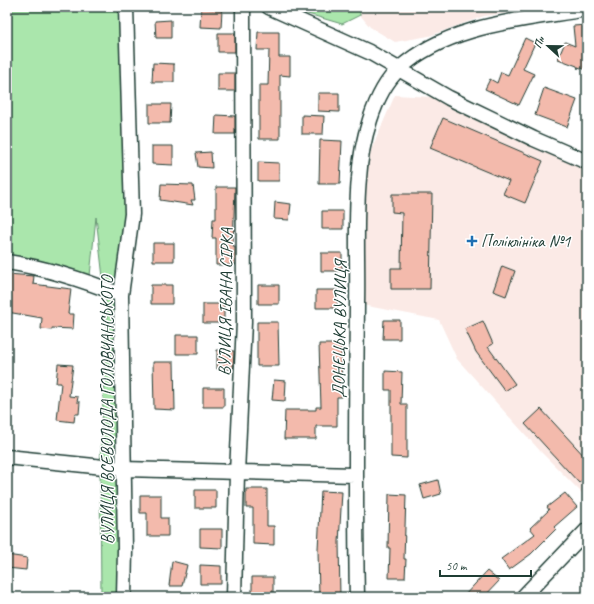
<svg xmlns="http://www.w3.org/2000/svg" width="594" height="604" viewBox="0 0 594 604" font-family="Caveat,sans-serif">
<rect width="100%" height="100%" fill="#fff"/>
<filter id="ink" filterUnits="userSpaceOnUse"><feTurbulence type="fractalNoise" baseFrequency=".025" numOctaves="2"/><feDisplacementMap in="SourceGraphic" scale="8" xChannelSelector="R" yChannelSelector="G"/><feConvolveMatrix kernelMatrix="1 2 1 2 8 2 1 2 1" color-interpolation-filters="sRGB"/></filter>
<g filter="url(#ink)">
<path fill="#fbeae6" d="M360,7H549L484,16L429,36L395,42L370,27L360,15Z
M395,95L449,98L587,162V498L542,453L457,359L439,320L357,304L359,178Z"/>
<path fill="#aae6ac" stroke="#649270" d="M7,7H126L132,214L121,295L124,597H101L100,467L107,312L96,217L90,276L7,262Z
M284,7H360V15L342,24Z"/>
<path fill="#f3baac" stroke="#1f3d34" d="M201,8L222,10L221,28L200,27Z
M171,20V38H156L155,21Z
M587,25V40L584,50L587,51V70L578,67V69L577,66L558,59L565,42L575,46L573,26Z
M258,32H279V57H290V76L280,75V139H259V85H268L269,50H257Z
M218,33H235V52H218Z
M525,38L535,43L523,69L534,74L519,105L485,89L490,79L497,83L501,72L508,75Z
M153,63L174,64V82H152Z
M218,73H235V91H218Z
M544,88L577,100L567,127L535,115Z
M318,93H339V112L318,111Z
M149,104H171L170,123H149Z
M216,115L235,116V134H215Z
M302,115L324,116L323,134H302Z
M443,118L543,161L525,203L503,194L509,181L430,148Z
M320,140L342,141L340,184H319Z
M152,146H173V165L152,164Z
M211,152L212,168L198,167L196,153Z
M258,162L279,163V181H258Z
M161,184L193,185L195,200H191L193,205L160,200Z
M216,187H235L233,246H235V265H216V238H212L213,219H216Z
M392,194H432L430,289H391V268H401L402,213L392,212Z
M275,202L291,204L289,220L274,219Z
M322,211H343V229H322Z
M153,243H174V261H153Z
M321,253H342V271H321Z
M502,266L515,271L506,296L493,291Z
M7,274L34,276L33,284L71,289L68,314H74L73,329L52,328V330L41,329L42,318L7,312Z
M151,285H172V304H151Z
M258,285H279V304H258Z
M316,290H338L337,308H316Z
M203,304H224V323H203Z
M384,320H400V339H383Z
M483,321L493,344L488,347L515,384L505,391L476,352L465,329Z
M257,322H278L279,366H257Z
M176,335H198V354H176Z
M319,344H341L342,397H337V426H316V439H284L285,410H316V407H321Z
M217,350L234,351L233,369H217Z
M153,362H174L175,410L154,409Z
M58,364L73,365L69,396L78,397L77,402H80L79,414H75L74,422L57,420L61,383H56Z
M385,371L402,372L401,404H407V458L391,457V390H385Z
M274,380L286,381L285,401L272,400Z
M203,388H224V407H203Z
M541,409L587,459V476L579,483L525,424Z
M438,480L441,494L424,499L420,485Z
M246,489H267V526H274V545L253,544V508H246Z
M195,490H216V508H195Z
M321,491L342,492L339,542L340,597H319L318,549Z
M565,493L577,507L554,527L556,529L531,554L509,570L501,559L535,534L530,528L549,510L547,507Z
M389,494L406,495L404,559H406L405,578H389L390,548H388Z
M140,495H161V518H168V536H147V513H140Z
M200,529H222V548L200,547Z
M7,555L27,558L26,570L7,568Z
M172,561L187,565L182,586H169Z
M200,565L221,566V584H200Z
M487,571L499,581L484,597H463Z
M252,577H273V596L252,595Z"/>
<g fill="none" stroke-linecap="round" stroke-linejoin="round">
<g stroke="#1f3d34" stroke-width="17">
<path id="minor" d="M269,7L369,52L449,98L534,139L587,162
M7,262C47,268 84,280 121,295
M7,457L123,469L355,475
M124,597L125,550L121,295L132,214L126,7
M234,597L237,473L244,322L243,7
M357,597C355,499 356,402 357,304C358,263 355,220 359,178C361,144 373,93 399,69C448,24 524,20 587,9
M523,597L587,530"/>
</g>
<use href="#minor" stroke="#fff" stroke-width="14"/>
</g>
</g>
<path fill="#1f6fb2" stroke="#fff" stroke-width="1.5" d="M470 235h4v4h4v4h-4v4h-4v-4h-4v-4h4z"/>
<g text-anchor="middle" stroke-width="3" stroke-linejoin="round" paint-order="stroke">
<g font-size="17" fill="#1f3d34" stroke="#fff" text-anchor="start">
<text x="481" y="247">Поліклініка №1</text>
</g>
<g font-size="17" fill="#1f3d34" stroke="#fff">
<text transform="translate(225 302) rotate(-89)" y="6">ВУЛИЦЯ ІВАНА СІРКА</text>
<text transform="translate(339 329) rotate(-89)" y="6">ДОНЕЦЬКА ВУЛИЦЯ</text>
<text transform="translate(107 410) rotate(-90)" y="6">ВУЛИЦЯ ВСЕВОЛОДА ГОЛОВЧАНСЬКОГО</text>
</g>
</g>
<rect width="594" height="604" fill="none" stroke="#fff" stroke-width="24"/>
<rect x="12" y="12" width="570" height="580" fill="none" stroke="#1f3d34" stroke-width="1.5" filter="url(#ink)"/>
<g transform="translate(548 46) rotate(292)" stroke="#ffffff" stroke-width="3" paint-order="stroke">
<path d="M0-3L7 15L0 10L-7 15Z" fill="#1f3d34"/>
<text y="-6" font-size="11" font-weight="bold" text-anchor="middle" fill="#1f3d34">Пн</text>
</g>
<path d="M440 570v6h91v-6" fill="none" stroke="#1f3d34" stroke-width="2"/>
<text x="446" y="570" font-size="12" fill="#1f3d34" stroke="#ffffff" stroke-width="3" paint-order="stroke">50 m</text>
</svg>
